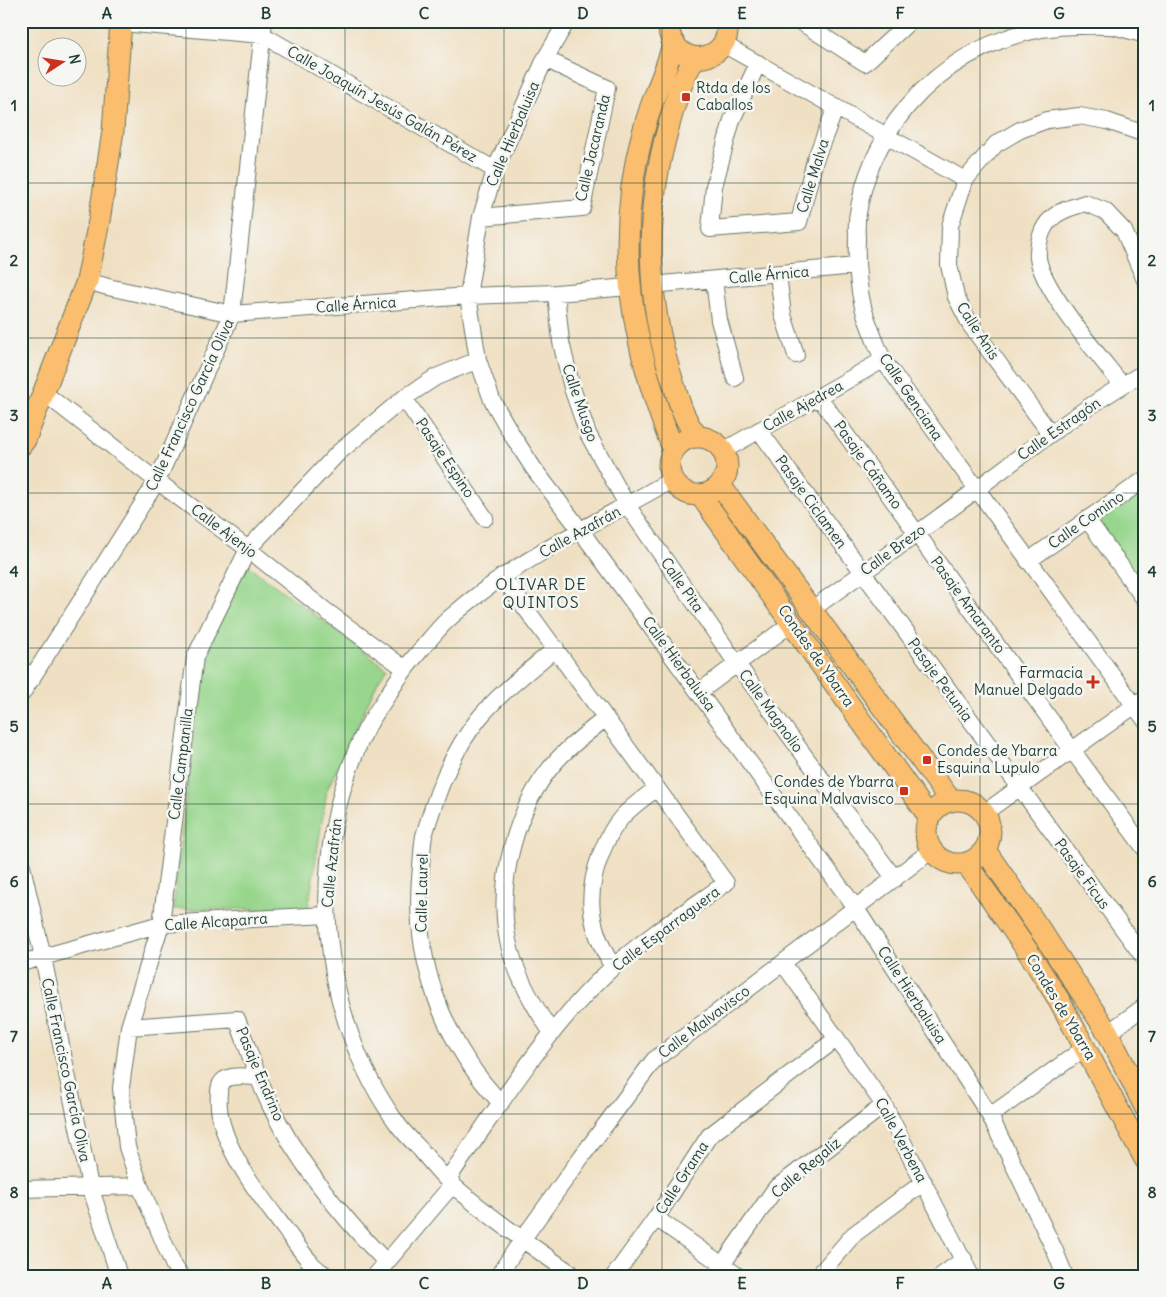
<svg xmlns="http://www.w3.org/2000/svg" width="1166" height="1297" viewBox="0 0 1166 1297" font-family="Delius,sans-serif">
<rect width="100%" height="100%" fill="#f6f6f2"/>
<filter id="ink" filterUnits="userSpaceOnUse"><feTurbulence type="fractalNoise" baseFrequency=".02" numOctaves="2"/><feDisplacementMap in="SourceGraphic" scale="10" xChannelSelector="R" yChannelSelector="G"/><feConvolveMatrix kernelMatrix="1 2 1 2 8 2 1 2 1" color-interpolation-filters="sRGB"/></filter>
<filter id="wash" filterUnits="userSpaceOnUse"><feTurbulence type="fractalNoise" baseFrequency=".0096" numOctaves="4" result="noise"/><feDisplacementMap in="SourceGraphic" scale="20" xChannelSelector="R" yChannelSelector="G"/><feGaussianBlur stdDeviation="1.12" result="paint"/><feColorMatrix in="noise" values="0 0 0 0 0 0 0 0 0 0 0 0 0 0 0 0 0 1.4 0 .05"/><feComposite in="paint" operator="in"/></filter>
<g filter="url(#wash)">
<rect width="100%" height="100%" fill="#f0e0c3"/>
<path fill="#97d68c" stroke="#5b8a60" d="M1145,486V592L1094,522Z
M247,565L387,668L379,679L327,790L308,909H173L202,660Z"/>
</g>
<g filter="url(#ink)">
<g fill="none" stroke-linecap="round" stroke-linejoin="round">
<g stroke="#687666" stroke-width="18">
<path id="minor" d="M567,21L545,59L495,170L481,217L468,296L478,360L492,400L512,435L534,469L581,531L855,907L990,1116L1055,1251L1065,1276
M799,21L865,63L910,21
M121,23L263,35L495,170
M1145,35C1135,32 1125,29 1116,27C1105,25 1093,26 1082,26C973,24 875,106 858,213C856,222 857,231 857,239C856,262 858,285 863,307C868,325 876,343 883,360L1145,720
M723,44L965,180
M758,63L732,120L714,186L710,229L799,222L815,160L836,107
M481,217L582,208L607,88L545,59
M778,274L783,315L796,355
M714,280L719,320L735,378
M87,281L108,287L232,314L468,296L556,293L629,287
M652,285L856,266
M556,293L561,342L572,388L588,434L627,505L737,664L895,879
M1122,385C1101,358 1042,289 1038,258C1037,245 1041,228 1051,219C1060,210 1073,207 1085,203L1105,211L1124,231L1145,280
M44,393L157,481L248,549L326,611L404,668
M819,397L1072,750L1145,849
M404,398L485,518
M759,430L1145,959
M1050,433L971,326L956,297L949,265L950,226L965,180L996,144L1020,130L1047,120L1079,116L1107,121L1145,134
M723,451L883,360
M1087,519L1145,600
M1028,561L1145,479
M811,610C866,570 922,531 977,489C1031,448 1085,406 1145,372
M21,668L32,679
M699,692L792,623
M21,695L157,481L232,314L264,21
M984,813L1145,698
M21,862L43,957L90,1186L119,1276
M21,963L161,924L327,915
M783,963L884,1105L971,1276
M613,967C590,929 584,897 601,854C606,841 612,828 622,817C632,806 645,797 657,788
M129,1027L237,1019C248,1048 257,1078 270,1105C298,1164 341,1216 386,1262
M552,1033C533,1005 515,974 508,941C496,880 516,806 557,760C572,744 589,731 606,718
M1108,1033L1145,1006
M258,1077C249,1077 232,1074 224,1080C220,1083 219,1088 219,1093C214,1139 258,1193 284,1228C293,1240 302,1253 312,1264C316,1269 322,1272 327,1276
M501,1103C441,1040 411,954 421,867C422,857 422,846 424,836C428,822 433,807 438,793C448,766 462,739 480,717C502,691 530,670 556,648
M990,1116L1086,1047
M447,1180C498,1108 548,1026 613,967C648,936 688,910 726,883L502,576
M21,1189L140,1186
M656,1218L738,1276
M722,1265L775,1189L884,1105
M181,1276L174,1266L140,1186L127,1147L121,1088L129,1027L161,924L195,657L248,549L338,453L404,398L436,377L478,360
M375,1276L453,1184
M498,1276L522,1240L582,1156L654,1060L932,850
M575,1276C531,1246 488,1216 448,1181C438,1171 429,1160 420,1149C413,1142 405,1134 399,1126C316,1013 305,853 366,729C373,717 381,705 389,693C401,673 415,656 430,639C437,631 444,622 452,616C517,559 597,523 671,480
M614,1276L656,1218L709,1136L836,1039
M818,1276L853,1235L924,1182
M941,1276L964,1259"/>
</g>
<g stroke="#687666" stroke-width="23">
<path id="major" d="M670,21C668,28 669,34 672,40C688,73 735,55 726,21
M673,42C670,60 662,76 656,93C650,107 646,122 642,136C613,248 632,345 673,449
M695,58C682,78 675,102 669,125C644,210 645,301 674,385C680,405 684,420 697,436
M669 466a29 29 0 1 1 58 0a29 29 0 1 1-58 0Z
M21,445L25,440L87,281L99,221L113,131L121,21
M720,485L951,801
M701,496L930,818
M926 832a32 32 0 1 1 64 0a32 32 0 1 1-64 0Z
M985,850L1045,937L1108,1033L1145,1107
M966,863L1027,950L1059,1000L1145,1159"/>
</g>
<use href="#minor" stroke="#fff" stroke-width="16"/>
<use href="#major" stroke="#fbbe6e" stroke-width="21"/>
</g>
</g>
<path fill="none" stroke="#1f3d34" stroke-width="1" stroke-opacity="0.55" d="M186,21V1276M345,21V1276M504,21V1276M662,21V1276M821,21V1276M980,21V1276M21,183H1145M21,338H1145M21,493H1145M21,648H1145M21,804H1145M21,959H1145M21,1114H1145"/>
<g fill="#c8321e" stroke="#f6f6f2" stroke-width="2">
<rect x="681" y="92" width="10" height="10" rx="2.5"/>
<path d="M1090.5 674.5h5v5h5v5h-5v5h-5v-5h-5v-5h5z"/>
<rect x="922" y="755" width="10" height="10" rx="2.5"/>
<rect x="899" y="786" width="10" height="10" rx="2.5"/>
</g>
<g text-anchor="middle" stroke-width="5" stroke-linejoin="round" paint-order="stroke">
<g font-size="15" fill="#1f3d34" stroke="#f6f6f2" text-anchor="start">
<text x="696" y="93">Rtda de los<tspan x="696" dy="17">Caballos</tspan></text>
<text x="1083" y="678" text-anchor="end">Farmacia<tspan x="1083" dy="17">Manuel Delgado</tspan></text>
<text x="937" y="756">Condes de Ybarra<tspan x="937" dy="17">Esquina Lupulo</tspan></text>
<text x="894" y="787" text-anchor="end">Condes de Ybarra<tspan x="894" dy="17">Esquina Malvavisco</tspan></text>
</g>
<g font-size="15" fill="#1f3d34" stroke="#f6f6f2">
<text transform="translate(382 104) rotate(30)" y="5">Calle Joaquín Jesús Galán Pérez</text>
<text transform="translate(513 134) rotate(-67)" y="5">Calle Hierbaluisa</text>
<text transform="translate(593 148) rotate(-77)" y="5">Calle Jacaranda</text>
<text transform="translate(813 176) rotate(-73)" y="5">Calle Malva</text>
<text transform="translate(769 275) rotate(-5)" y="5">Calle Árnica</text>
<text transform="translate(356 305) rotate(-4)" y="5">Calle Árnica</text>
<text transform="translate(978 331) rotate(57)" y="5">Calle Anis</text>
<text transform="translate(911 397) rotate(56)" y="5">Calle Genciana</text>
<text transform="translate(580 403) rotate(71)" y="5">Calle Musgo</text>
<text transform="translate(190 405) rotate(-65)" y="5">Calle Francisco García Oliva</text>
<text transform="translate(803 406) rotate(-29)" y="5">Calle Ajedrea</text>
<text transform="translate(1059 429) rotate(-35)" y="5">Calle Estragón</text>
<text transform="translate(445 458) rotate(56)" y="5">Pasaje Espino</text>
<text transform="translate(868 465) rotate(54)" y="5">Pasaje Cáñamo</text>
<text transform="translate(811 502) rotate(54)" y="5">Pasaje Ciclamen</text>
<text transform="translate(1086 520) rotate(-35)" y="5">Calle Comino</text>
<text transform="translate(224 531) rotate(37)" y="5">Calle Ajenjo</text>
<text transform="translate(580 532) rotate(-29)" y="5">Calle Azafrán</text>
<text transform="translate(893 550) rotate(-36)" y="5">Calle Brezo</text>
<text transform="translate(682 585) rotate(55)" y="5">Calle Pita</text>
<text transform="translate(968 605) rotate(54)" y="5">Pasaje Amaranto</text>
<text transform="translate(816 656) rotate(55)" y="5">Condes de Ybarra</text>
<text transform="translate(679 664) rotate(54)" y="5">Calle Hierbaluisa</text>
<text transform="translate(940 680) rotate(54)" y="5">Pasaje Petunia</text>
<text transform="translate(771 711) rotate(54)" y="5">Calle Magnolio</text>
<text transform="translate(181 764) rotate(-83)" y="5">Calle Campanilla</text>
<text transform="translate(332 863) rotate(-84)" y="5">Calle Azafrán</text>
<text transform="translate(1082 874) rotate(54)" y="5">Pasaje Ficus</text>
<text transform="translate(422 893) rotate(-89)" y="5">Calle Laurel</text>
<text transform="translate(216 922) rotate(-4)" y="5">Calle Alcaparra</text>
<text transform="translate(666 929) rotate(-37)" y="5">Calle Esparraguera</text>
<text transform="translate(912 995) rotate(57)" y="5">Calle Hierbaluisa</text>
<text transform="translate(1061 1007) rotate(59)" y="5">Condes de Ybarra</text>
<text transform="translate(704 1022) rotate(-37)" y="5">Calle Malvavisco</text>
<text transform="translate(66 1070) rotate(78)" y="5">Calle Francisco García Oliva</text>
<text transform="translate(260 1074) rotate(67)" y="5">Pasaje Endrino</text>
<text transform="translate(901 1140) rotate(62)" y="5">Calle Verbena</text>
<text transform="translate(806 1168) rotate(-40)" y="5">Calle Regaliz</text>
<text transform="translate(682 1178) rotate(-57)" y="5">Calle Grama</text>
</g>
<g font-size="16" letter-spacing="1" fill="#1f3d34" stroke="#f6f6f2">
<text x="541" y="590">OLIVAR DE<tspan x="541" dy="18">QUINTOS</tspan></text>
</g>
</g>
<rect width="1166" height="1297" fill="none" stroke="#f6f6f2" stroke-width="55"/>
<g transform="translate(62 62) rotate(78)"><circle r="24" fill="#f6f6f2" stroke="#a0aca6"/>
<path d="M0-4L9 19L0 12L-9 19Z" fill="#c8321e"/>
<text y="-8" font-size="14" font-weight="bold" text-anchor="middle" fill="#1f3d34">N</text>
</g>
<rect x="28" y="28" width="1110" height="1242" fill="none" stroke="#1f3d34" stroke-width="2"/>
<g font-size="16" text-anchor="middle" font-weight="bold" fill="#1f3d34">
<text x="107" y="19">A</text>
<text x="266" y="19">B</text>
<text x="424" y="19">C</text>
<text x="583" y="19">D</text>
<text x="742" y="19">E</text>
<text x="900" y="19">F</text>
<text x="1059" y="19">G</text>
<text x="14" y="111">1</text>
<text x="1152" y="111">1</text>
<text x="14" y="266">2</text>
<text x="1152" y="266">2</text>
<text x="14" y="421">3</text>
<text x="1152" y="421">3</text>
<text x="14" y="577">4</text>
<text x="1152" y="577">4</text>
<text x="14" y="732">5</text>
<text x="1152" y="732">5</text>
<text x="14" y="887">6</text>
<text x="1152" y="887">6</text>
<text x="14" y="1042">7</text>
<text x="1152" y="1042">7</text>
<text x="14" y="1198">8</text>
<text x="1152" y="1198">8</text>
<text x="107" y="1289">A</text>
<text x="266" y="1289">B</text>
<text x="424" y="1289">C</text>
<text x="583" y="1289">D</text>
<text x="742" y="1289">E</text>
<text x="900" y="1289">F</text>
<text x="1059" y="1289">G</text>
</g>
</svg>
